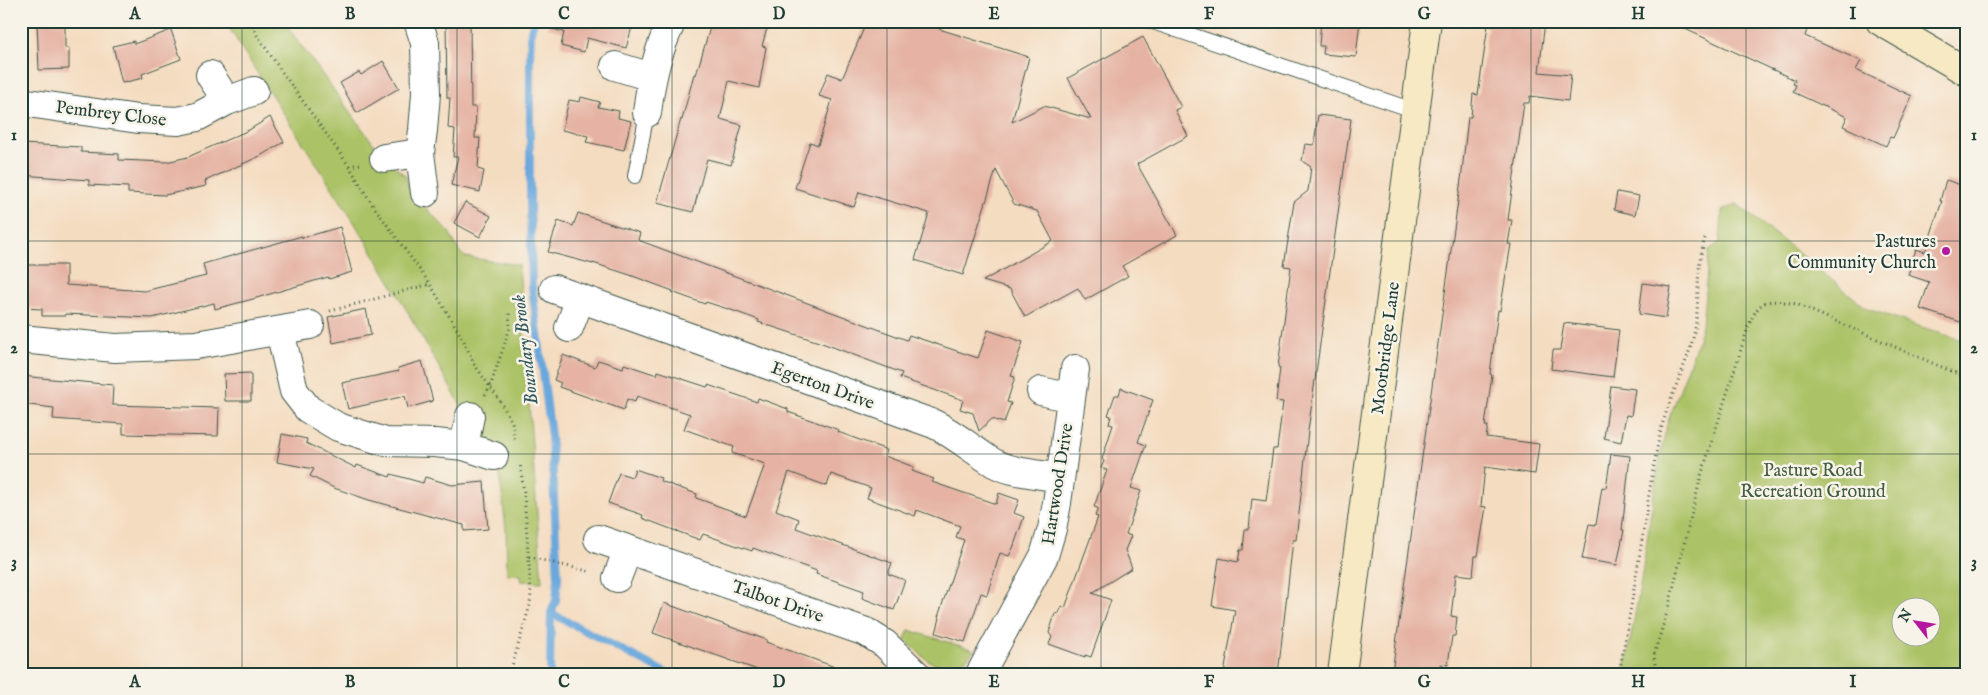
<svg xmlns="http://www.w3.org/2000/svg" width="1988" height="695" viewBox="0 0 1988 695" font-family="'IM FELL English',serif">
<rect width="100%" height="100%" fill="#f7f3e8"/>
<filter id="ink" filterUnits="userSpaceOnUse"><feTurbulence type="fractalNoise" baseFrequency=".02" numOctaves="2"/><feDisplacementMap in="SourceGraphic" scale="10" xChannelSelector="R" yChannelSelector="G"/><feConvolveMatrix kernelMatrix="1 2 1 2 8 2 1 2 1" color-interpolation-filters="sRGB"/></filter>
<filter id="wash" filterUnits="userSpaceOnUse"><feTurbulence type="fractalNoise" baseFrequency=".0096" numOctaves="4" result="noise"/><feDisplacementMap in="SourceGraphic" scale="20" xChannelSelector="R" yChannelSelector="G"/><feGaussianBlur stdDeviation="1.12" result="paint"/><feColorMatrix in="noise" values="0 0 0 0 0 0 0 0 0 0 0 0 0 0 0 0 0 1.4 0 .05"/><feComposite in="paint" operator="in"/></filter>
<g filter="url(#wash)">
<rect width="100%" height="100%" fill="#f4dcc0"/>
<path fill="#acc266" stroke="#66804d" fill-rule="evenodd" d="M225,21H283L384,158L405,175L410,191L449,232L459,251L465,257L519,265L542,582L521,581V575L507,574L506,530L499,468L483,437L479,414L464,411C432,356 402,300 369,246C322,170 271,97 225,21Z
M1737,204L1868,309L1967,342V674H1624L1640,587L1657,472L1667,424L1695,349L1702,325L1709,250L1720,242L1722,211ZM1900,608H1930V638H1900Z
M909,630L974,650C970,657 965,660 959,663C935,674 920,654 905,639Z"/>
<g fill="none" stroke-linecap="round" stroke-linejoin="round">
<path stroke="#6aa8dc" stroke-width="8" d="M534,21L531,31L530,57V203L532,286L551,436L558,578L556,600L551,613L550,674
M551,613L668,674"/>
</g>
<g id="blocks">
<path fill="#e5b2a3" d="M37,21H65V48H69V69L39,70Z
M446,21H470L471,107H476L475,138H480L478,169L484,171L480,192L451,185L458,157H453L455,129L448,128L450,98H447Z
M549,21H630L629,26L632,27L626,48L587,38L584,52L561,46L564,32L548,28Z
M712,21H769L762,46L766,47L759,88L729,81L720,119L742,125L731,165L707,159L693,212L657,203L681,119L682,120L694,74L696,75Z
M867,21H941L939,29L1029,57L1012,122L1044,106L1091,119L1068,78L1143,37L1181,107L1175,110L1188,136L1137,164L1177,235L1122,266L1128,276L1085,300L1078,288L1025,317L1010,289L983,281L1053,241L1037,211L1014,204L996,170L963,275L915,260L929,213L859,192L854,207L795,188L810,142L818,145L832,100L819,96L828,73L842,79Z
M1321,21H1360L1356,57L1323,54L1324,46H1319Z
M1495,21H1545L1539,72L1571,75L1568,101L1530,96L1529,103H1524L1508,220H1512L1508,244H1511L1500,311L1498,310L1490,374L1492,375L1485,426H1488L1486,437L1539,444L1535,474L1485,467L1481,506L1486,507L1478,556H1475L1473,576L1456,574L1451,616L1457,617L1455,636H1452L1448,665L1441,664L1439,674L1392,672L1462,172L1468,117H1471L1473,94L1478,95L1488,25L1495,26Z
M1668,21H1788L1807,30L1805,36L1861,61L1856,70L1912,96L1893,138L1890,137L1886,146L1843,126L1847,117L1793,92L1796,85L1793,84L1795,80Z
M171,30L181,59L142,74L143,78L122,83L113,46L134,41V44Z
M383,61L399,88L357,113L340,83L359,72L361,75Z
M581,97L600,102L598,107L619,111L618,118L631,121L624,150L586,142L588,136L562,130L569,100L580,102Z
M1318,115L1351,119L1308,431L1296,540H1293L1278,674H1224L1235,610L1212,606L1219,558L1238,562L1240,550H1243L1245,529H1249L1252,499L1266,501L1273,449H1277L1283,402L1276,401L1280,368L1278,367L1291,267L1284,266L1294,202L1308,191L1311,167L1302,161L1305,144L1314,145Z
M270,117L284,142L260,156L205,181L206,186L165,195L128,193V187L89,185V180L21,175V144L81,147V152L119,154V160L166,162L188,157L249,130Z
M1946,180L1967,187V324L1920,309L1929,282L1908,275L1916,249L1925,252L1942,201H1940Z
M1617,192L1639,196L1635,215L1614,210Z
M465,202L491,216L480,237L454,223Z
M578,213L640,233L638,240L907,340L909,335L978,358L988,330L1023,342L1011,376L1015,377L1007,402L1011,403L1004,423L992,419L979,431L973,413L960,409L963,400L900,378L902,373L822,343L758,322L759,320L734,311L706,302L705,304L672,292L673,291L630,275L593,263V264L548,252L558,221L573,226Z
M340,227L352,272L329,279L328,277L253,299L215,309L214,303L152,318L65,314V316H42V309L21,308V265H66V285L144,291L206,276L203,264L302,236V238Z
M1643,283L1671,287L1666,318L1639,314Z
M366,309L371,335L333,343L328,317Z
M1564,323L1619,330L1613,377L1551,369L1553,350H1560Z
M563,355L595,367L598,360L623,368L624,364L657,375L658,371L707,387L708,385L757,402L758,398L788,409V412L839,430L838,432L887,450L885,456L914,467L912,471L934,479L932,482L996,504L999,493L1019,500L1014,513L1024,517L1013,548L1009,556L1000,553L987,595L981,593L965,642L936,633L940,618L938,617L964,540L956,537L960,526L917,510L915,516L867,498L871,488L831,474L827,486L789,472L776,510L799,519L796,528L892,563L888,574L905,580L894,610L862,598L864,591L816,574L817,571L753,548L752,551L703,534L700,540L642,518L643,515L608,503L619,473L632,477L635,469L661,478L660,481L697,494L696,498L746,516L765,464L732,453L734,447L684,429L690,414L637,396L635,402L627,399L624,410L559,387L561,383L554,380Z
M422,361L433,401L408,408L405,396L348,409L342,383L399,371L398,368Z
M251,373V401H225L224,374Z
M21,376L113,385L112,405L219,408L218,436L123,434V424L53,419L54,408L21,404Z
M1611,386L1635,389L1631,416L1626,415L1621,442L1604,438Z
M1121,388L1153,400L1138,442L1146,445L1131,488L1141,491L1126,534L1131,536L1125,550L1132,568L1092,593L1111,600L1091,657L1085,655V657L1049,644L1052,637L1049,633L1055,614L1059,613L1062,606L1065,608L1098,517L1095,516L1098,508L1094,507L1107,470L1101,468L1104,461L1102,459L1113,425L1109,424L1111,416L1108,415L1115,395H1119Z
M282,434L307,439L306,443L356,468L357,465L390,477L391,474L423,483L425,477L452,485L484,482L488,529L464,531V525L369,500L334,488L310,476L314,469L277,462Z
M1611,454L1630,456L1622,530H1624L1617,565L1582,559L1589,524L1596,525L1602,487L1606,488Z
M664,603L767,640L766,642L846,671V674H769L653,633Z"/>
</g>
</g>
<g filter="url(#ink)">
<use href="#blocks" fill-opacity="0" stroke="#3f5549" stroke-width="1"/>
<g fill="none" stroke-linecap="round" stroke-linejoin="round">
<g stroke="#3f5549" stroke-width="16">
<path id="lane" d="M1150,21L1416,111
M635,176L647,113"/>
</g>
<g stroke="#3f5549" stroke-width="30">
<path id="street" d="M615,66L651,77
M210,75L227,101
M21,102L138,119L178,121L197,117L227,101L254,91
M647,113C651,79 657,52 672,21
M420,153L425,193
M384,158L420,153L423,130L426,94L425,43L418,21
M554,289L934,424C956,435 974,451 994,463C1013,473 1039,474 1060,478
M569,328L580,299
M280,331L294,391L308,409L338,427L386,442L435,443L464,446L494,456
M21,339L115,348L196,345L310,325
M1041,391L1071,398
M464,446L470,416
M598,539L866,632L885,644L916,674
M617,578L628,549
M980,674L1044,556L1052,529L1057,503L1075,369"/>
</g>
<g stroke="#3f5549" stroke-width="30">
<path id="secondary" d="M1880,21L1967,72
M1342,674L1427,21"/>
</g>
<path stroke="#3f5549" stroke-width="3" stroke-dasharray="1 4" stroke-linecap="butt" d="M251,21L257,35L280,69L349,166L372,204L430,284L464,341L474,364L500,401L512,422L515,440
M349,166L361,164
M330,311L430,284
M485,395L490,387L510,328L509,310
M529,557L592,572
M512,674V666L530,605L531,594L524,493L520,463
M1619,674C1626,635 1633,596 1639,558C1646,516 1651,475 1660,434C1668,399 1686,368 1694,334C1701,301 1694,268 1706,236
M1656,674L1654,655L1668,609L1701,476L1748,327C1760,298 1766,299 1796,304L1967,378"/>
<use href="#lane" stroke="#fff" stroke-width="14"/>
<use href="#street" stroke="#fff" stroke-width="28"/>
<use href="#secondary" stroke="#f6e9c3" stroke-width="28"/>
</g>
</g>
<path fill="none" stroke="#1f3d34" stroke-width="1" stroke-opacity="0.55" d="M242,21V674M457,21V674M672,21V674M887,21V674M1101,21V674M1316,21V674M1531,21V674M1746,21V674M21,241H1967M21,454H1967"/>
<circle fill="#b5179e" stroke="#f7f3e8" stroke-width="2" cx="1946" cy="251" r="5"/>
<g text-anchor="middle" stroke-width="5" stroke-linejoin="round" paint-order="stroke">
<g font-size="18" fill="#1f3d34" stroke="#f7f3e8">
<text transform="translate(111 113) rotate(7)" y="6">Pembrey Close</text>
<text transform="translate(1385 348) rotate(-83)" y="6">Moorbridge Lane</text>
<text transform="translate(823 385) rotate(20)" y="6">Egerton Drive</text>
<text transform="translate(1057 484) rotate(-81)" y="6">Hartwood Drive</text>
<text transform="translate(778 601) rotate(19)" y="6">Talbot Drive</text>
</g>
<g font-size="18" fill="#1f3d34" stroke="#f7f3e8" text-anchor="end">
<text x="1936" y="247">Pastures<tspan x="1936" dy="21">Community Church</tspan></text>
</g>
<g font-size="18" fill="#425e40" stroke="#f7f3e8">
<text x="1813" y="476">Pasture Road<tspan x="1813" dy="21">Recreation Ground</tspan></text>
</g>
<g font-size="19" font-style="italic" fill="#32585e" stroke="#f7f3e8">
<text transform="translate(524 350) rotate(-97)" y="7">Boundary Brook</text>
</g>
</g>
<rect width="1988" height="695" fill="none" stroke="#f7f3e8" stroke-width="55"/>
<g transform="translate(1916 622) rotate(301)"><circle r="24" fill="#f7f3e8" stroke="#a1aaa0"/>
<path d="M0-4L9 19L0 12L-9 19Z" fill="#b5179e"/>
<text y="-8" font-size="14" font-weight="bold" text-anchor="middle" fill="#1f3d34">N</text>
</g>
<rect x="28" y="28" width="1932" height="640" fill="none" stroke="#1f3d34" stroke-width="2"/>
<g font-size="16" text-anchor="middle" font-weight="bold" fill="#1f3d34">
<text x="135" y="19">A</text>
<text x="350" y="19">B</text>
<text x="564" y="19">C</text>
<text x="779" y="19">D</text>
<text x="994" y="19">E</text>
<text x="1209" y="19">F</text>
<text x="1424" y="19">G</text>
<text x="1638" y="19">H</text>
<text x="1853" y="19">I</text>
<text x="14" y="140">1</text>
<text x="1974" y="140">1</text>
<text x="14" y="353">2</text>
<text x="1974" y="353">2</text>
<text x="14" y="567">3</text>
<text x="1974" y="567">3</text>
<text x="135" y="687">A</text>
<text x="350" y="687">B</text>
<text x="564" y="687">C</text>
<text x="779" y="687">D</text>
<text x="994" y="687">E</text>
<text x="1209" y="687">F</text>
<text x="1424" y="687">G</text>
<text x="1638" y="687">H</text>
<text x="1853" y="687">I</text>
</g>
</svg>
